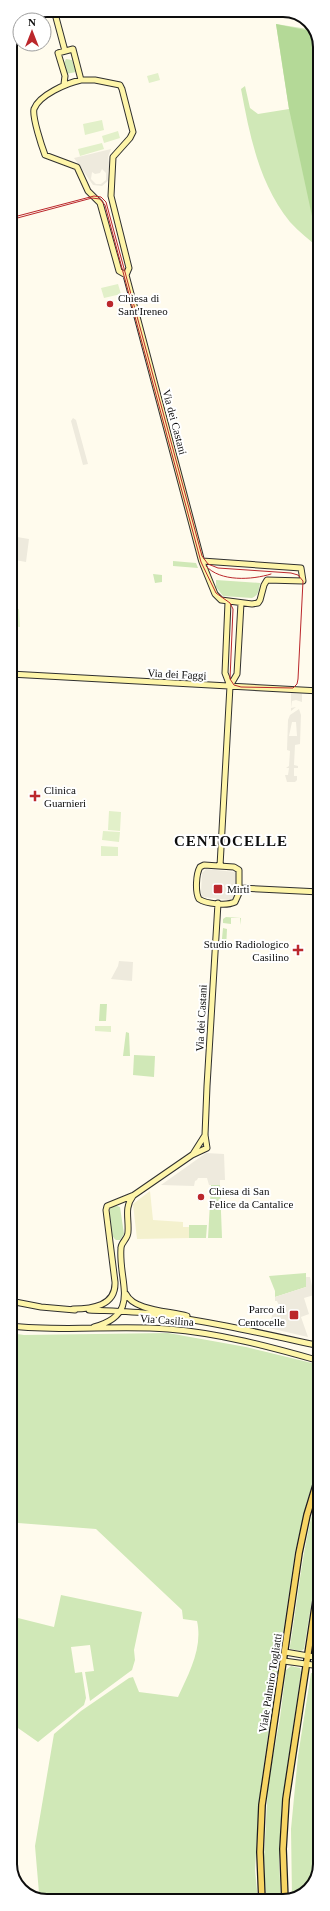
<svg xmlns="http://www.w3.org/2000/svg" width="330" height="1911" viewBox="0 0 330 1911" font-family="Georgia,serif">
<rect width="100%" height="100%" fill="#fffbed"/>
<path fill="#f4f1ce" d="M150,1191L153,1220L183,1222V1227H189V1238L137,1239L133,1204Z"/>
<path fill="#d0e8b7" d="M276,24L314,30L320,42V249C310,240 299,232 290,222C259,183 250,137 241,89L245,86L250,108L258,114L289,109Z
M66,59L72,60L76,72L66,74L64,63Z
M173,561L196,563L198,568L173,566Z
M153,574L162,575V582L155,583Z
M216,580L260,583C259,590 259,595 252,598L223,596L216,587Z
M226,917L241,918V925L240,918H231V924L223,923V919Z
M223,928L227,929L226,949H221Z
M100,1004H107L106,1021H99Z
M126,1032L129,1033L130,1056H123Z
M134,1055L155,1056L154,1077L133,1075Z
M211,1185H220L222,1238H208Z
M114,1205L120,1207L124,1234L120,1240H116C109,1235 107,1214 111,1207Z
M189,1225H207L206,1238H189Z
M306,1273V1287L275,1297V1291L269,1276Z
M10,1333L24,1335L168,1333L246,1347L320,1365V1460L307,1501L295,1552L264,1763L259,1802L255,1870L258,1901H53L39,1893L35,1846L54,1734L81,1711L129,1678L133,1677L139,1692L178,1697C189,1673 203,1648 197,1621L183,1619L182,1610L96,1529L18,1523L10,1558Z
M320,1486V1550L304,1649L301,1651L290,1649V1646C299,1592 303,1538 320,1486Z
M61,1595L142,1612L134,1650L135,1660L132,1670L90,1701L85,1672L94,1671L90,1645L71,1647L75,1673L82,1672L86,1698L84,1705L38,1742L18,1728L10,1727V1616L54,1627Z
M291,1666L300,1668L301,1672L282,1801L279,1860L281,1901H266L264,1857L268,1785L280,1718L286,1670Z
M311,1673H320V1865L311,1889L292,1898L291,1829L298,1756Z"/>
<path fill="#b4d997" d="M276,24L315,32L320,42V227L315,230L289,109Z"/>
<path fill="#e2f0c9" d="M158,73L160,80L149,83L147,76Z
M102,120L104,130L85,135L83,124Z
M118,131L120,138L104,143L102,136Z
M102,143L104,149L80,156L78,149Z
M118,284L121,294L104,298L101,288Z
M10,608L19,609L20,627L10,626Z
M109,811L121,812L120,831L108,830Z
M103,831L120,832L119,842L102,840Z
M101,846L118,847V856H101Z
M95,1026H111V1032L95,1031Z"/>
<path fill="#eeeadd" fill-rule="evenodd" d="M111,149L108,157L110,168L108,171L109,180L102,186L93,185L74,158ZM102,169L106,173V180L101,184H96L91,179L92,172L95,174L100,173Z
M73,418L76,420L88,464L83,465L71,421Z
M17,537L29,539L26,562L10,559V538Z
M291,693L302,694V702L296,700L292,701L291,708L296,707L291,711Z
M299,709L301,715L300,744L295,745L294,765L298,766V768H294V776H297V780L295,782H287L285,775H288L289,768H286L289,766L290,751L287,750L288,720L290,715ZM292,722H296L297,736H289Z
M206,869L235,872L237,875L234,898L230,900L202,897L201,892L202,873Z
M119,961L133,962L132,981L111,979L118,966Z
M206,1153L224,1154L225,1180H220V1185H209L207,1178H198L197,1180L195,1181L194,1186L161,1185Z
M306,1277H310L314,1295L304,1298L309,1314L301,1317L308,1337L269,1328L273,1311L281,1310L277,1301H275V1297L306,1287Z"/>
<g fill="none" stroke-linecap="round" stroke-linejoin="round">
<g stroke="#2f2f2f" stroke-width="7">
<path id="secondary" d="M54,10L65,51
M81,80H95L120,85L122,89L133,132L130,138L113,157L111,196L129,268L126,275L119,271L100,203L88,191L77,167L45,155C42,147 32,117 34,109C39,95 67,83 81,80Z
M64,84L65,76L58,53L73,49L81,80
M126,275L199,551C200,555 201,559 202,562L215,594L221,600L252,604L258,603L260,600L264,585L267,580L303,581L301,568L202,561
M228,602L225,673L230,686
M10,674L320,691
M230,686L237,674L241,603
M204,865L234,867L239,870V893L235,902C227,906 206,904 199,899C195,892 196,874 200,867Z
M220,866L230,686
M239,888L320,892
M193,1154L205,1135
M126,1294C134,1311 170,1311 187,1316
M10,1301L41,1307L75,1310
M73,1309C92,1309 116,1306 115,1282L106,1210L107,1206L134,1195L192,1155L207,1148L205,1135L207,1086L218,903
M89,1310C110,1311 131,1311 152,1314C209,1321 265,1334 320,1346
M10,1326C63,1332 116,1325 168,1329C219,1333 271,1347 320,1361
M94,1327C142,1314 118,1282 121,1248C121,1242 128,1239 128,1232C129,1218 124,1208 133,1196
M285,1652L320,1658
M284,1661L320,1666"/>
</g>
<g stroke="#1e1e1e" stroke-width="8">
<path id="primary" d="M262,1901L260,1852L262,1805L299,1553L307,1515L320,1472
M285,1901L283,1849L286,1799L320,1574"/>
</g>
<use href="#secondary" stroke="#fef5a9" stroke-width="5"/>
<use href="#primary" stroke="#f7d565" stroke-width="5.5"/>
<path stroke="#bb272c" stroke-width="1" d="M10,218L94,196L101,197L106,202L202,556L208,564L218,568L291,573L298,575L303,581L298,679L297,684L293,688L241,687L234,685L230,679L233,609L230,603L216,593L201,562L105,205L100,199L92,198L10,220
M206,566C220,582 252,580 271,574"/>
</g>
<g fill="#bb272c" stroke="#fff" stroke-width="1.5">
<circle cx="110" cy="304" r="4"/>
<path d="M33 790h4v4h4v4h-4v4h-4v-4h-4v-4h4z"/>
<rect x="213" y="884" width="10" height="10" rx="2"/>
<path d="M296 944h4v4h4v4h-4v4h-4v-4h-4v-4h4z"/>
<circle cx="201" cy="1197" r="4"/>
<rect x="289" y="1310" width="10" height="10" rx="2"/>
</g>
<g text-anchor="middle" stroke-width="4" stroke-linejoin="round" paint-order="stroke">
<g font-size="11" fill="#0d0d0d" stroke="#fff" text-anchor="start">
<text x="118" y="302">Chiesa di<tspan x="118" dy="13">Sant'Ireneo</tspan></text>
<text x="44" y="794">Clinica<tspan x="44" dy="13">Guarnieri</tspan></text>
<text x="227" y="893">Mirti</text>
<text x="289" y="948" text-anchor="end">Studio Radiologico<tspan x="289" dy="13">Casilino</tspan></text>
<text x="209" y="1195">Chiesa di San<tspan x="209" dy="13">Felice da Cantalice</tspan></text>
<text x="285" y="1313" text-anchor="end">Parco di<tspan x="285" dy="13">Centocelle</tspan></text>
</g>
<g font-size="11" fill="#0d0d0d" stroke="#fff">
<text transform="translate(175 422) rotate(75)" y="4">Via dei Castani</text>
<text transform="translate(177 674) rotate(3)" y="4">Via dei Faggi</text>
<text transform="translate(201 1018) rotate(-87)" y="4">Via dei Castani</text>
<text transform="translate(167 1320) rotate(4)" y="4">Via Casilina</text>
<text transform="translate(270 1683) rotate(-81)" y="4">Viale Palmiro Togliatti</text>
</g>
<g font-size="15" font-weight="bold" letter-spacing="1" fill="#0d0d0d" stroke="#fff">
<text x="231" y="846">CENTOCELLE</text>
</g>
</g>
<path d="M0 0H330V1911H0ZM47 17H283A30 30 0 0 1 313 47V1864A30 30 0 0 1 283 1894H47A30 30 0 0 1 17 1864V47A30 30 0 0 1 47 17Z" fill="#fff" fill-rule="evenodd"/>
<path fill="none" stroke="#0d0d0d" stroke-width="2" d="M47 17H283A30 30 0 0 1 313 47V1864A30 30 0 0 1 283 1894H47A30 30 0 0 1 17 1864V47A30 30 0 0 1 47 17Z"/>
<g transform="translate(32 32)"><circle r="19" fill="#ffffff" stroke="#9e9e9e"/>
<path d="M0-3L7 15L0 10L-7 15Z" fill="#bb272c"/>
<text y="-6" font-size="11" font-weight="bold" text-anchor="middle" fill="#0d0d0d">N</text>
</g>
</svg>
